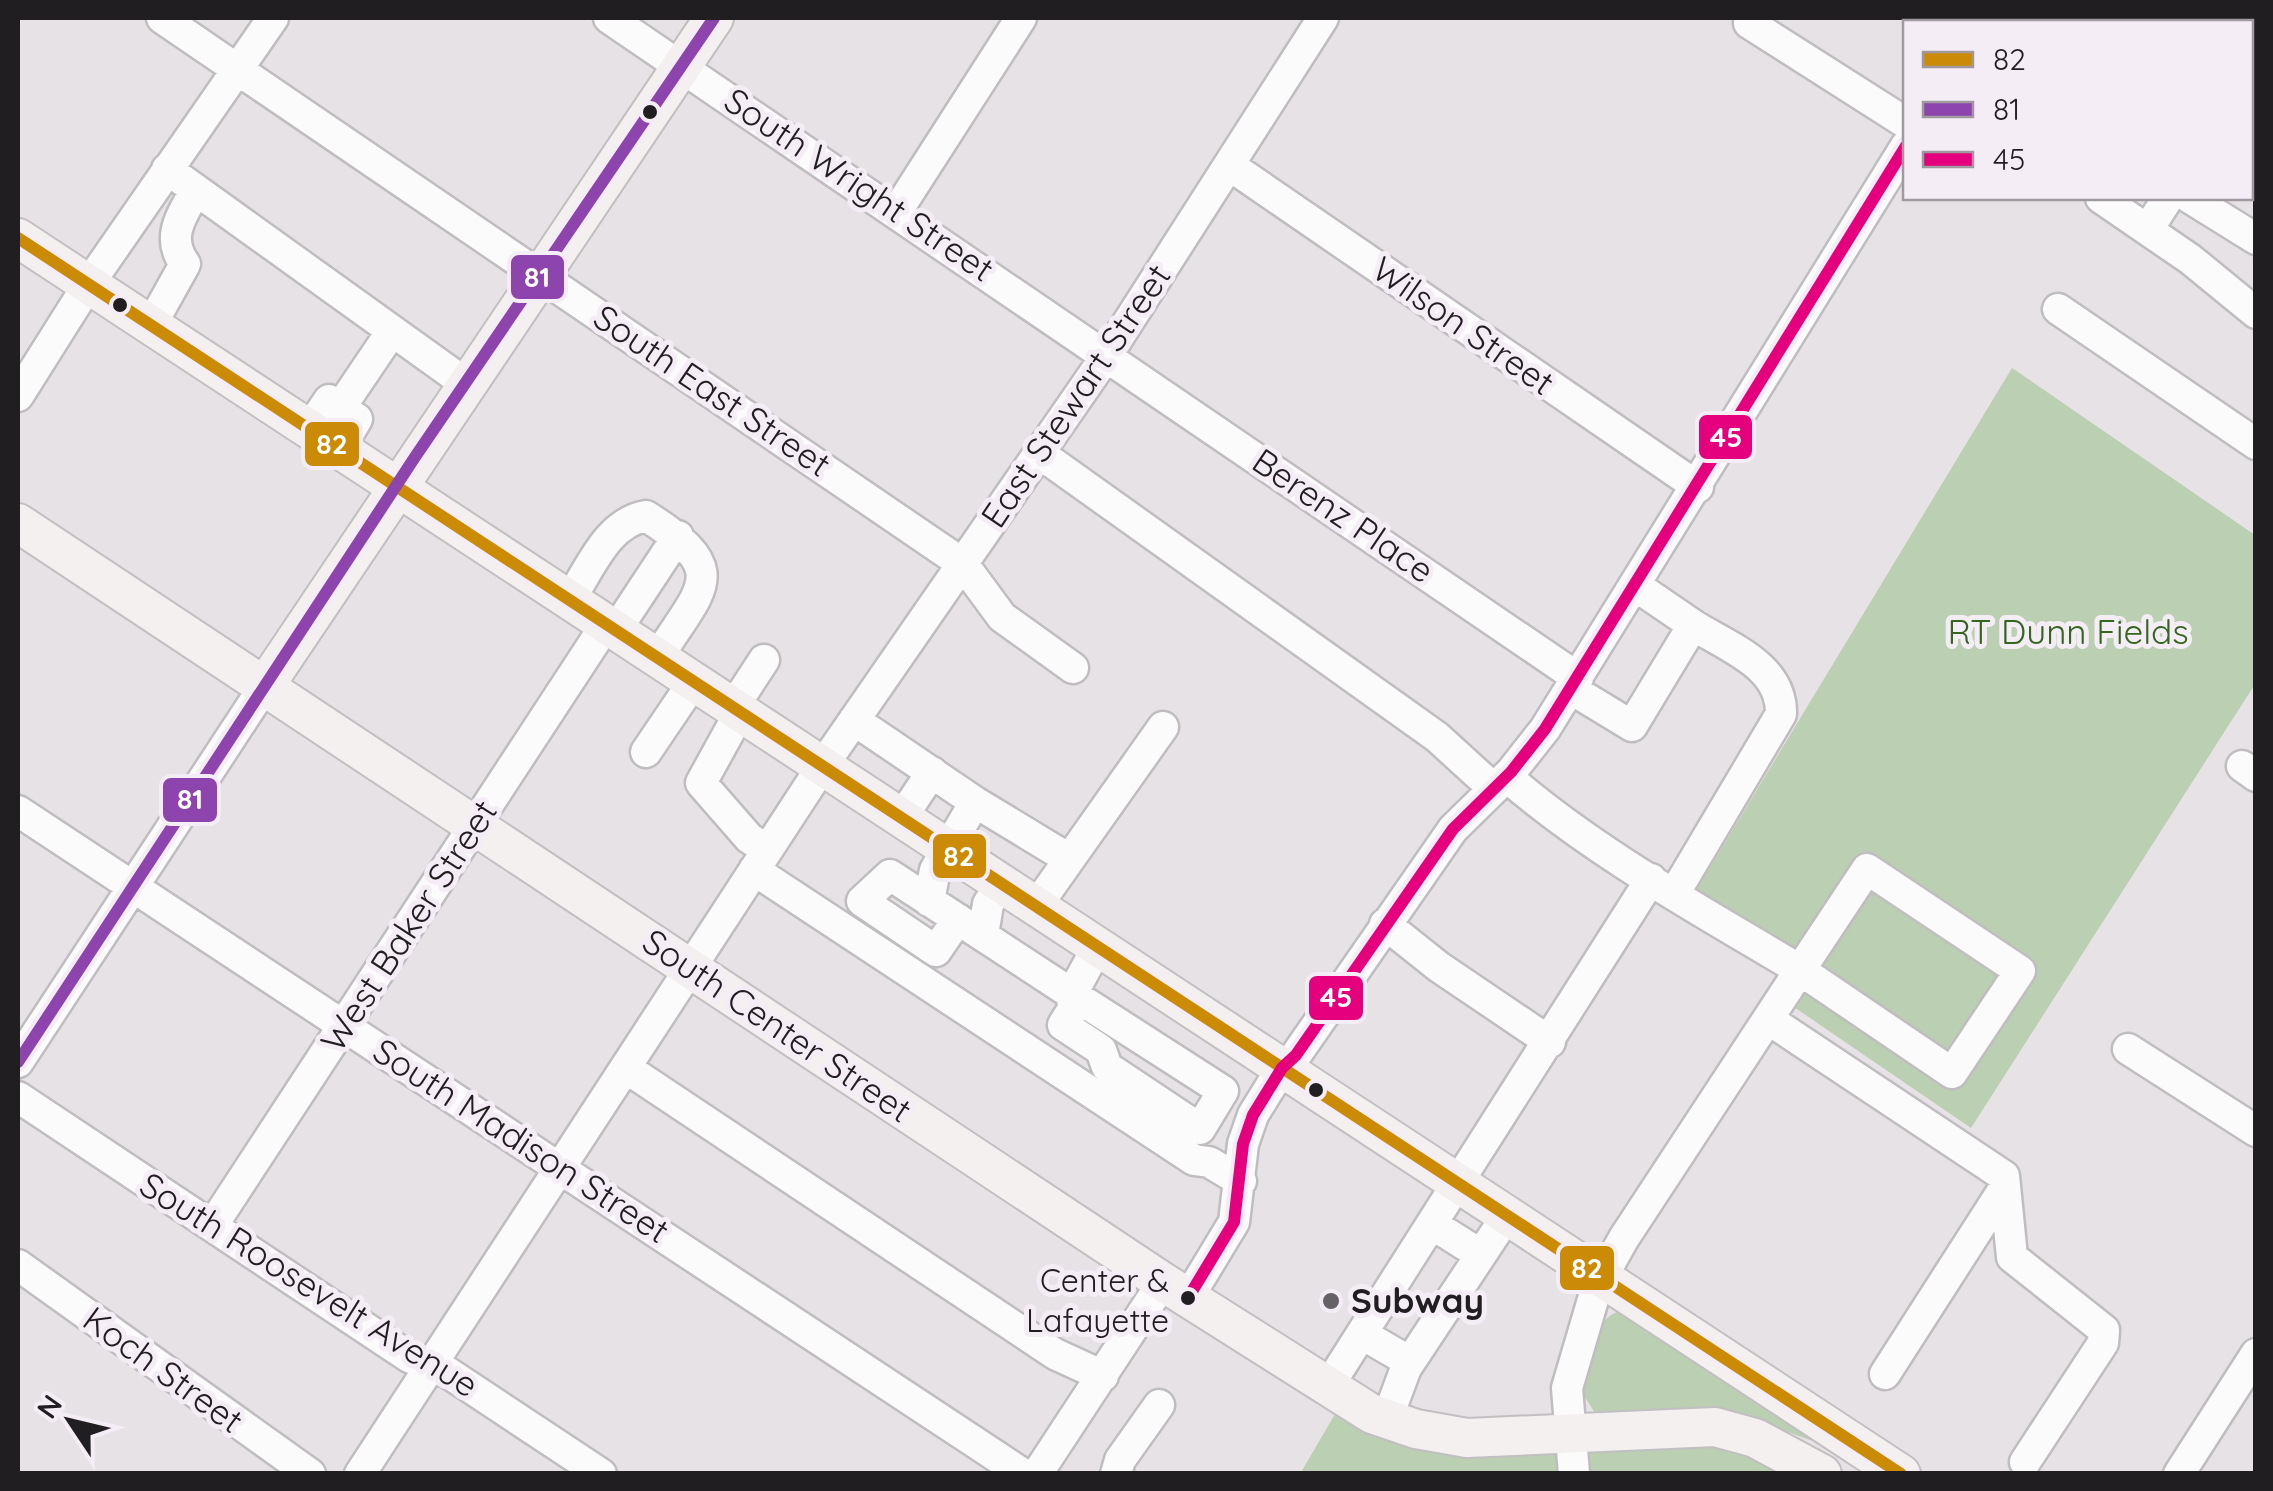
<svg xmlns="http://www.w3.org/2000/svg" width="2273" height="1491" viewBox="0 0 2273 1491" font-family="Quicksand,sans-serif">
<rect width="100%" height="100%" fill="#e6e2e6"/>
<path fill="#bbcfb2" d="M2012,368L2255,535V684L1971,1128L1788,1003L1809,971L1736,921L1740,915L1697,889Z
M1626,1310L1824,1445L1746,1417L1595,1413L1581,1391C1589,1362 1591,1313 1626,1310Z
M1338,1409L1715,1443L1799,1474H1300Z"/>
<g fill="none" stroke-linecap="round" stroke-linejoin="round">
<g stroke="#c0bdc0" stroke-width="35">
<path id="minor" d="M162,18L963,564L1002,617L1073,668
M609,18L1578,678
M2127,18L2135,22
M1981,22L1984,18
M1749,23L1906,123
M2250,95L2256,98
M1229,165L1698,487
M167,169L465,383
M2101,198L2190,259L2256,313
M2190,198L2256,239
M897,211L1021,18
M2148,229L2168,198
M2058,309L2256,444
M150,327L185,264C165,237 182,215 196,190
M18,396L88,285L273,18
M340,408L392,331
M308,431L329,400L357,419L338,451
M1039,453L1437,737L1494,789
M568,602C590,570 606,523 646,516C735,572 701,587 656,660
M614,633L678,536
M1571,689L1632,726L1693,625L1636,586
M732,709L764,660
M739,714L701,783L749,838L767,850
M854,720L975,802L935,870L929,901
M646,752L692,684
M2242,766L2256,776
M1507,777C1595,853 1700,910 1800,970L1624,1238L1597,1286L1567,1388L1574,1474
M975,802L1069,859
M18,811L1023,1474
M900,820L932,772
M1867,869L2020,971L1952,1073L1800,970Z
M754,870L1194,1160L1209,1162L1241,1181
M1674,894L1781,714C1782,666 1730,648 1693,625
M1035,908L1163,727
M958,919L936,951L862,901L890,875L1072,994L1097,948
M1385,924L1439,967L1550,1042
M983,935L988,904L1000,885
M1072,994L1223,1091L1200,1129L1107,1067L1101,1050L1063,1025L1073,1009Z
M1768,1019L2004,1176L2012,1257L2104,1330L2103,1343L2025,1462
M2128,1049L2256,1131
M18,1062L264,687
M626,1068L1055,1354L1103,1376
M18,1097L409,1357L447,1372L601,1474
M1432,1224L1481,1255
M212,1226L605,626
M18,1265L310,1474
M1188,1298L1234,1222L1243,1144L1253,1115L1282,1068L1296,1055L1453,829L1511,772L1545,729L1906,146
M1362,1334L1410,1362
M1885,1374L2005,1187
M1327,1388L1651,879
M1387,1419L1406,1368L1508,1214
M360,1474L821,768L1107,355L1323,18
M1037,1474L1163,1282
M1116,1474L1120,1460L1159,1405
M2179,1474L2256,1354"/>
</g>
<g stroke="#c1bfc1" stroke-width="42">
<path id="major" d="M18,238L1901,1474
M18,523L1163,1282L1372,1414L1416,1429L1467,1438L1715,1427L1755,1438L1822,1474
M264,687L714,18"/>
</g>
<use href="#minor" stroke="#fbfbfb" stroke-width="30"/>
<use href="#major" stroke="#f4f0f0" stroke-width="38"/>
<g stroke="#f5edf5" stroke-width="20">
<path id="bus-1" d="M18,238L1901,1474"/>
</g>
<g stroke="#f5edf5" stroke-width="20">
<path id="bus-2" d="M18,1062L415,457L714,18"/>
</g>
<g stroke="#f5edf5" stroke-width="20">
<path id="bus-3" d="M1188,1298L1234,1222L1243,1144L1253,1115L1282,1068L1296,1055L1453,829L1511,772L1545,729L1906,146"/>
</g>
<use href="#bus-1" stroke="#cc8b06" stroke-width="12"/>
<use href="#bus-2" stroke="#8e44ad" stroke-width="12"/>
<use href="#bus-3" stroke="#e5007d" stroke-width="12"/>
</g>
<g fill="#201e20" stroke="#f5edf5" stroke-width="4">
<circle cx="650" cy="112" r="9"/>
<circle cx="120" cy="305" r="9"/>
<circle cx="1316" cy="1090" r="9"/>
<circle cx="1188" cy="1298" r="9"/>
</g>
<circle fill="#656365" stroke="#f5edf5" stroke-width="4" cx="1331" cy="1301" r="10"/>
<g text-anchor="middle" stroke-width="10" stroke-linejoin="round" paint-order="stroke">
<g font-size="32" fill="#201e20" stroke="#f5edf5" text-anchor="end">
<text x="1169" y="1292">Center &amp;<tspan x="1169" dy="40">Lafayette</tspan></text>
</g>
<g font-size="35" fill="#201e20" stroke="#f5edf5">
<text transform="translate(859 185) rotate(34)" y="12">South Wright Street</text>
<text transform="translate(1463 326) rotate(35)" y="12">Wilson Street</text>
<text transform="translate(712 391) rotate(34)" y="12">South East Street</text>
<text transform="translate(1076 396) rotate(-56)" y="12">East Stewart Street</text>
<text transform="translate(1343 516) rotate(34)" y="12">Berenz Place</text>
<text transform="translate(409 926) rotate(-57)" y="12">West Baker Street</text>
<text transform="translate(777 1026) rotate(34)" y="12">South Center Street</text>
<text transform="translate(521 1141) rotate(33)" y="12">South Madison Street</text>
<text transform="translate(309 1285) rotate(32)" y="12">South Roosevelt Avenue</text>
<text transform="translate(163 1370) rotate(36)" y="12">Koch Street</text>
</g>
<g font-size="35" fill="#36651f" stroke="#f5edf5">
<text x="2068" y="644">RT Dunn Fields</text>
</g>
<g font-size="35" font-weight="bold" fill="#201e20" stroke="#f5edf5" text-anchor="start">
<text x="1351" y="1313">Subway</text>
</g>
</g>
<g stroke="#f5edf5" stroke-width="4">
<rect x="509" y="253" width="57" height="48" rx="10" fill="#8e44ad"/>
<rect x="1697" y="413" width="57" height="48" rx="10" fill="#e5007d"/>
<rect x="303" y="420" width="58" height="48" rx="10" fill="#cc8b06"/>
<rect x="161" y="776" width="58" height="48" rx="10" fill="#8e44ad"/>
<rect x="931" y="832" width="57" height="48" rx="10" fill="#cc8b06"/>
<rect x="1307" y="974" width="58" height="48" rx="10" fill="#e5007d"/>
<rect x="1558" y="1244" width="58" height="48" rx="10" fill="#cc8b06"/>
</g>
<g font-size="28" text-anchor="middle" font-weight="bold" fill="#fff">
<text x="537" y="287">81</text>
<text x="1726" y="447">45</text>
<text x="332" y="454">82</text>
<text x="190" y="809">81</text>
<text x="959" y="866">82</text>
<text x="1336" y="1007">45</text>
<text x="1587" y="1278">82</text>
</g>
<rect width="2273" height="1491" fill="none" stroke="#201e20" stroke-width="40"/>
<rect x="1903" y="20" width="350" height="180" fill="#f5edf5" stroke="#a09aa0" stroke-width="2.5"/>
<rect x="1923" y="52" width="50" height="15" fill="#cc8b06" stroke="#a09aa0" stroke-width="2.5"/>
<text x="1993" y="70" font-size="30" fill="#201e20">82</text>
<rect x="1923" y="102" width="50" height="15" fill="#8e44ad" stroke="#a09aa0" stroke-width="2.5"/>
<text x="1993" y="120" font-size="30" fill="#201e20">81</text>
<rect x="1923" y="152" width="50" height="15" fill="#e5007d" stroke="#a09aa0" stroke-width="2.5"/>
<text x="1993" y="170" font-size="30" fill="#201e20">45</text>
<g transform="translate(70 1421) rotate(305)" stroke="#f5edf5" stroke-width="8" paint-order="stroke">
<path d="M0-8L18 38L0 25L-18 38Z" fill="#201e20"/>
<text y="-15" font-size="28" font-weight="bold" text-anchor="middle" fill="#201e20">N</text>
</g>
</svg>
